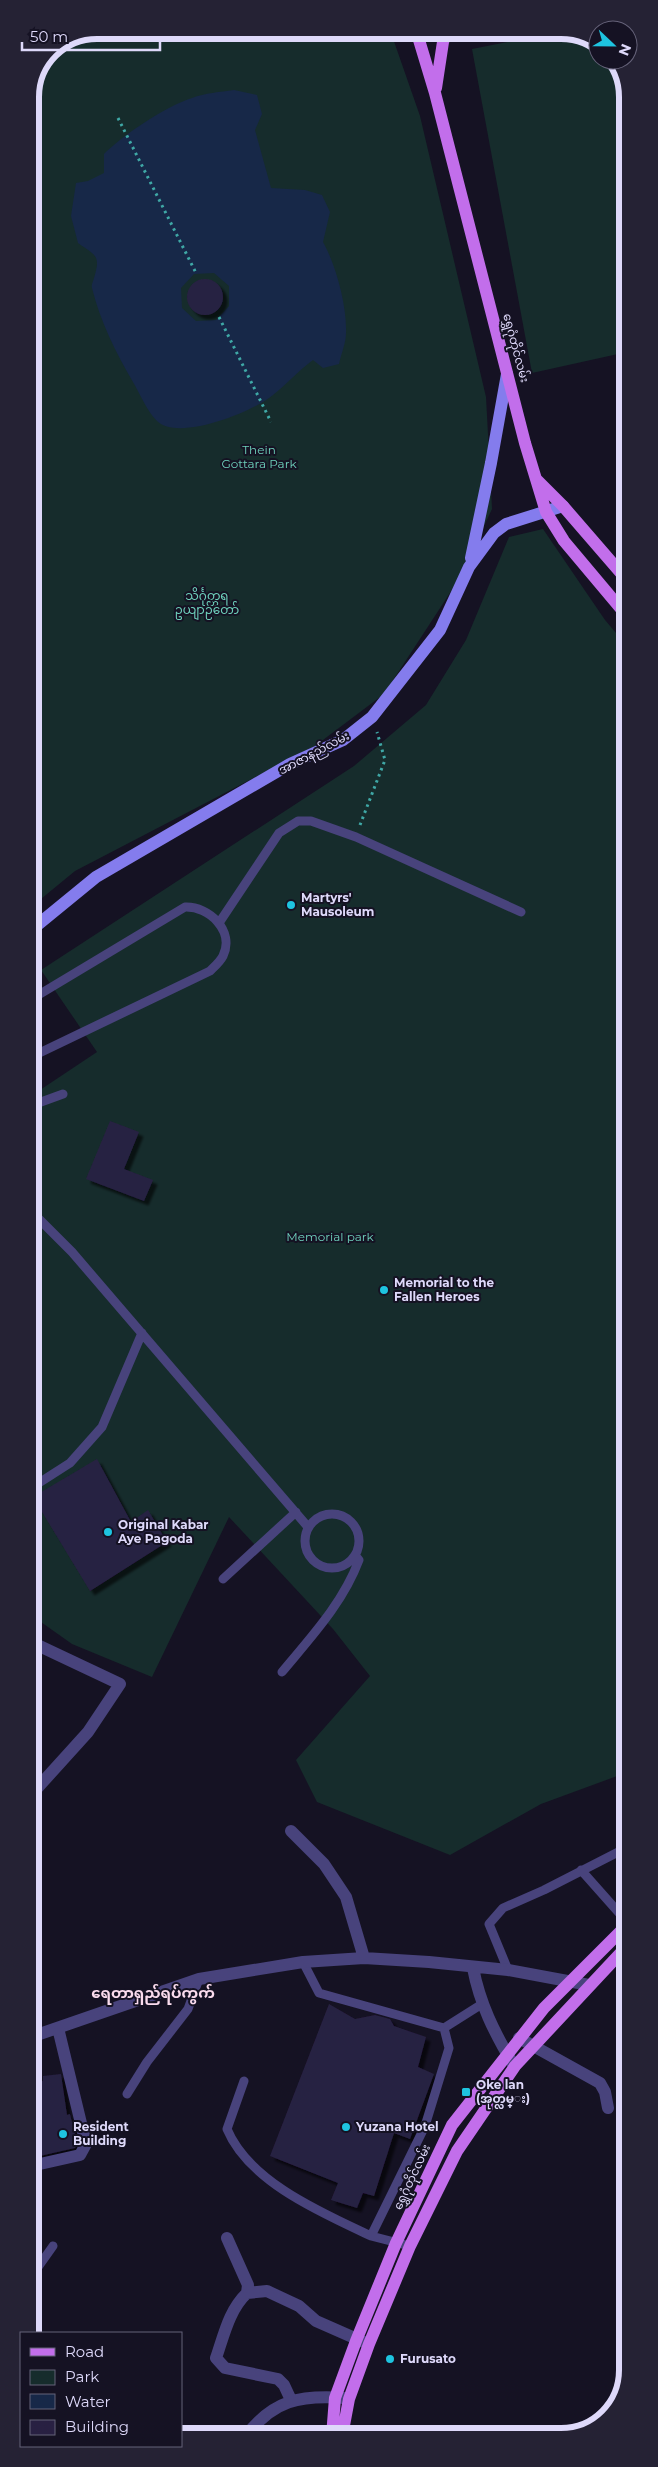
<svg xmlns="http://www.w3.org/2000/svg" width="658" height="2467" viewBox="0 0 658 2467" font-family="Montserrat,'Noto Sans Myanmar',sans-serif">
<defs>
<filter id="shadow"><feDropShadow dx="4.5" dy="4.5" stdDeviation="1" flood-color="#0009"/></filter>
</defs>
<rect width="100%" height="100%" fill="#151223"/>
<path fill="#162c2c" d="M97,30H390L420,116L486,397L492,509L459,579L384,694L315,746L75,871L30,908V97L50,49Z
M562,31H570L598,43V60H613L627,84V352L532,373L472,49Z
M543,529L605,620L627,646L628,1772L541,1804L450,1855L317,1802L296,1760L370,1676L333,1629L229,1517L152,1677L72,1644L31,1615V1096L97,1052L41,970L354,766L426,705L466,640L509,537Z"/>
<path fill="#172848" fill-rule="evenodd" d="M234,90L257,95L262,114L255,130L271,188L305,190L322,195L330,212L323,242C336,265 347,306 346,333C346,343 341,354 339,364L323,368L313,360C298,371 287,384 273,395C253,412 178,442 157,421C147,411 140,394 133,382C116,353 100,321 92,288C91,285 93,282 94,278C101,255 96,256 78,243L71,216L76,183L88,181L104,173V154C123,135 166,106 192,98C205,93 220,92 234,90ZM214,273L229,286V306L216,320L196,321L182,308L181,288L194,274Z"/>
<path fill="#282042" filter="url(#shadow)" d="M187 297a18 18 0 1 1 36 0a18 18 0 1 1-36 0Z
M110,1121L139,1132L124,1169L153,1180L144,1201L86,1179Z
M97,1459L131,1522L148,1510L167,1542L90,1591L33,1497Z
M329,2004L355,2019L375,2015L390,2019L394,2026L426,2037L418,2067L434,2074L410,2139L394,2133L374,2196L363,2193L357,2208L331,2200L338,2183L270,2156Z
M61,2074L67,2115L70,2114L77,2143L75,2148L31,2158V2083L43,2081V2076Z"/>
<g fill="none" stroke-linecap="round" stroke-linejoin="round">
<path stroke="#3fa8a6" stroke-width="3" stroke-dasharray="2.5 4" stroke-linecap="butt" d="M118,118L196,273
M219,317L271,422
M360,825L385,760L377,732"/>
<path stroke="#48437c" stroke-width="9" d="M219,923L279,833L298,821H311L356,837L521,912
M30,1000L185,907C209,906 235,931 223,956C220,962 214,967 210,971L31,1057
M31,1103L41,1102L63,1094
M31,1211L72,1252L308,1527
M31,1488L70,1463L102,1427L142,1333
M305 1541a27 27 0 1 1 54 0a27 27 0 1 1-54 0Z
M223,1579L296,1512
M282,1672C311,1637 343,1603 359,1560L355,1555
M581,1870L628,1923
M303,1962L319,1993L444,2028L449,2048L425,2126L371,2236L410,2246
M508,1970L489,1924L503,1908L544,1890L628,1847
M444,2028L482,2004
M244,2081L227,2129C249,2182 322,2213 371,2236
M127,2094L147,2062L188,2009L199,1979
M31,2277L53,2246"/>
<path stroke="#48437c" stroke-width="12" d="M31,1642L120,1684L88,1732L31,1795
M291,1831L324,1864L346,1897L364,1958
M473,1968C480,2004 494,2032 513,2064
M31,2037L199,1979L303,1962L364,1958L429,1962L508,1970L589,1985
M519,2038L600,2083L605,2092L608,2108
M31,2166L80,2155L86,2144L58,2028
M227,2238L248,2285L247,2293C229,2310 224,2335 216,2358L225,2368L278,2379L284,2385L291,2400
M247,2293L267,2291L299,2306L316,2321L366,2343
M246,2436C273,2400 300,2395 344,2398"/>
<path stroke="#847ced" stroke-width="12" d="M471,558L491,463L507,374
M30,931L96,877L290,764L343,740L372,717L440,630L469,567L494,533L506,524L563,506"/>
<path stroke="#c26eeb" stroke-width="12" d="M416,30L435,93L525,443L546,512L564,541L627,616
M436,88L443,42L447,30
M537,480L563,506L627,580
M332,2436L335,2398L356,2341L396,2243L452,2125L544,2008L628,1924
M342,2436L349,2399L369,2344L410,2246L457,2151L515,2066L628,1945"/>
</g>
<g fill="#1ec4e0" stroke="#151223" stroke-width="2">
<circle cx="291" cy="905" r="5"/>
<circle cx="384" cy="1290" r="5"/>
<circle cx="108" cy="1532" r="5"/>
<rect x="461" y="2087" width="10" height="10" rx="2.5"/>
<circle cx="346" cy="2127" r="5"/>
<circle cx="63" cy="2134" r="5"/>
<circle cx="390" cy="2359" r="5"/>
</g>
<g text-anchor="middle" stroke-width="4" stroke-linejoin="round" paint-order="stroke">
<g font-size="12" fill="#ded9fa" stroke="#151223">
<text transform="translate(516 348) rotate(75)" y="4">ရွှေဂုံတိုင်လမ်း</text>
<text transform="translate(314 753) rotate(-28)" y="4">အာဇာနည်လမ်း</text>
<text transform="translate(412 2177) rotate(-65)" y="4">ရွှေဂုံတိုင်လမ်း</text>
</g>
<g font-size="12" fill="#6ed1bc" stroke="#151223">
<text x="259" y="454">Thein<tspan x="259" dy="14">Gottara Park</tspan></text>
<text x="207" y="600">သိင်္ဂုတ္တရ<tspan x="207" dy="14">ဥယျာဉ်တော်</tspan></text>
<text x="330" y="1241">Memorial park</text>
</g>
<g font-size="12" font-weight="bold" fill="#ded9fa" stroke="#151223" text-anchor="start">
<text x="301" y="902">Martyrs'<tspan x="301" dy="14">Mausoleum</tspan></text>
<text x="394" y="1287">Memorial to the<tspan x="394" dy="14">Fallen Heroes</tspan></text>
<text x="118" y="1529">Original Kabar<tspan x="118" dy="14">Aye Pagoda</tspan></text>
<text x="476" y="2089">Oke lan<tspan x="476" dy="14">(အုတ္လမ္း)</tspan></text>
<text x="73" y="2131">Resident<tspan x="73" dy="14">Building</tspan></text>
<text x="356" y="2131">Yuzana Hotel</text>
<text x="400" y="2363">Furusato</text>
</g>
<g font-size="15" font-weight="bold" fill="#fadbed" stroke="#151223">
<text x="153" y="1998">ရေတာရှည်ရပ်ကွက်</text>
</g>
</g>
<path d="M0 0H658V2467H0ZM97 39H561A58 58 0 0 1 619 97V2370A58 58 0 0 1 561 2428H97A58 58 0 0 1 39 2370V97A58 58 0 0 1 97 39Z" fill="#252234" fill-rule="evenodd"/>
<path fill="none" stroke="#ded9fa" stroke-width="6" d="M97 39H561A58 58 0 0 1 619 97V2370A58 58 0 0 1 561 2428H97A58 58 0 0 1 39 2370V97A58 58 0 0 1 97 39Z"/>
<rect x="20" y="2332" width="162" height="115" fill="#151223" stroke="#656279"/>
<rect x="30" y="2348" width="25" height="8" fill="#c26eeb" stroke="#656279"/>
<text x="65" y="2357" font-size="15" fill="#ded9fa">Road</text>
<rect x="30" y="2370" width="25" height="15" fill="#162c2c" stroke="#656279"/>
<text x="65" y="2382" font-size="15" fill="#ded9fa">Park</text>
<rect x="30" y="2394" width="25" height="15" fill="#172848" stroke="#656279"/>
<text x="65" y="2407" font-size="15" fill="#ded9fa">Water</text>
<rect x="30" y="2420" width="25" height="15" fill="#282042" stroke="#656279"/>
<text x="65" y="2432" font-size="15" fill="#ded9fa">Building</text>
<g transform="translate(613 45) rotate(112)"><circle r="24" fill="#151223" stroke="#656279"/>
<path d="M0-4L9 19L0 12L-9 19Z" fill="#1ec4e0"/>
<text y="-8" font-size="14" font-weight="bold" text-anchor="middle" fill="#ded9fa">N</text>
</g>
<path d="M22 42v8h138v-8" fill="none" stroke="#ded9fa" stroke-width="2.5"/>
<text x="30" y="42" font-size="15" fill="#ded9fa" stroke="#151223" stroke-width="4" paint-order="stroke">50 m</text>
</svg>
